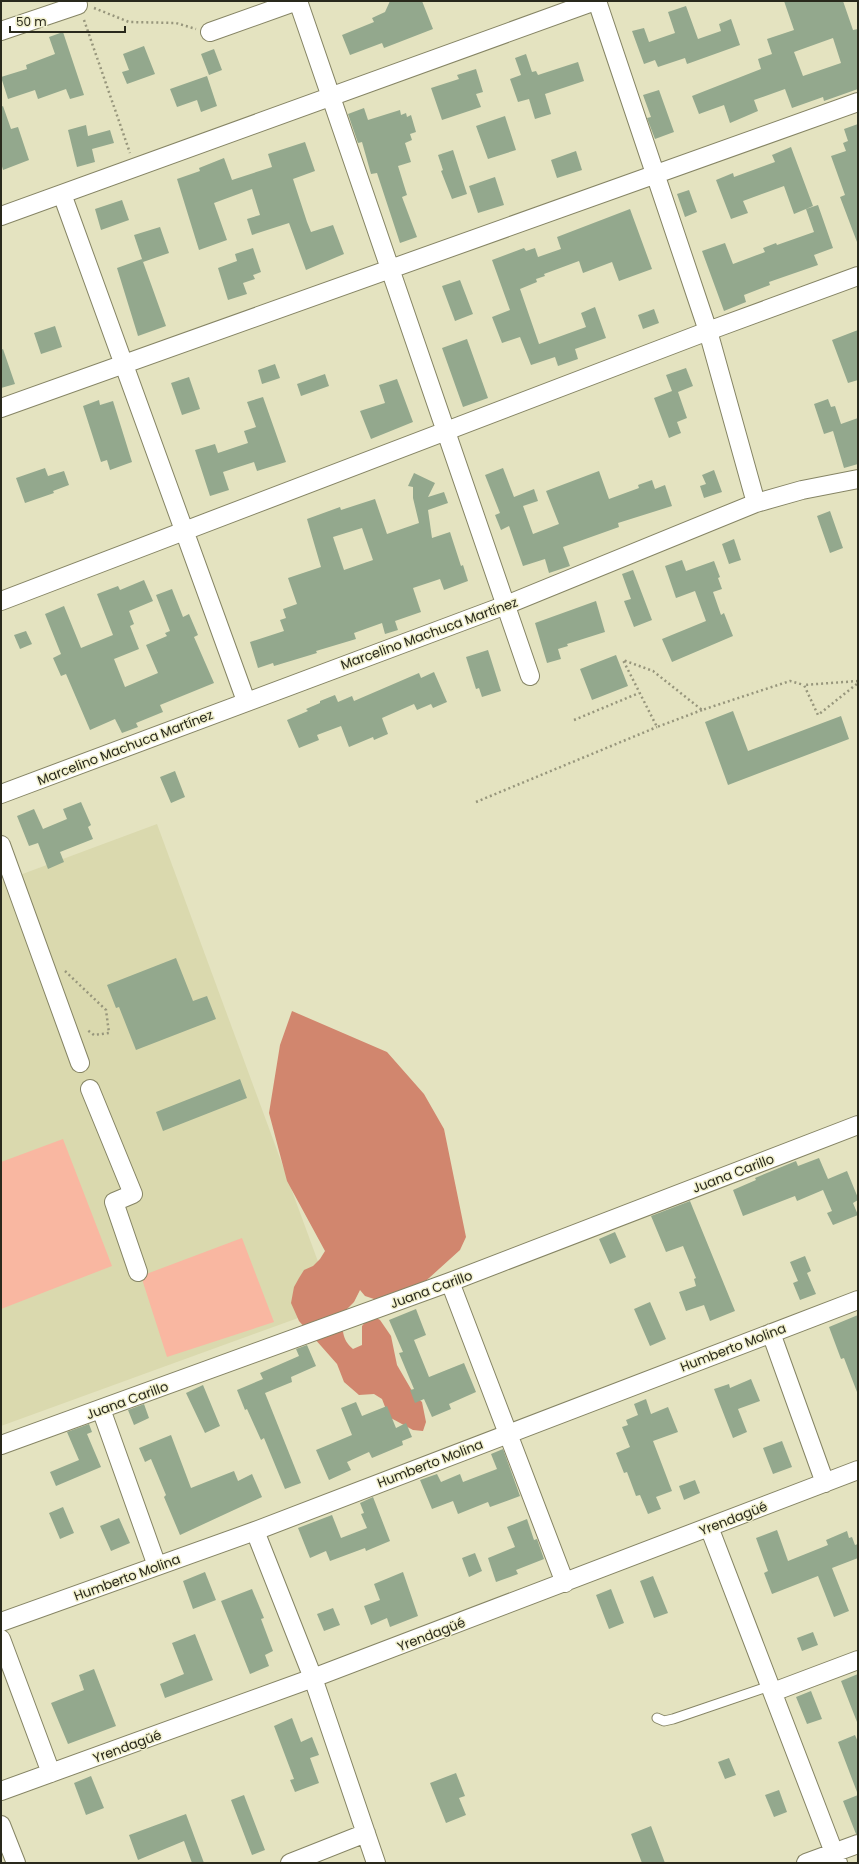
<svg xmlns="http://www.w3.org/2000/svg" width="859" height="1864" viewBox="0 0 859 1864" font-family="Poppins,sans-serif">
<rect width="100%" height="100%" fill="#e4e3c0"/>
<path fill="#dad9ae" d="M157,824L334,1305L1,1426V882Z"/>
<path fill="#f9b7a1" d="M63,1139L112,1266L1,1309V1162Z
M242,1238L274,1322L167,1357L141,1276Z"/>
<path fill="#d1866e" d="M292,1011L387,1052L424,1094L444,1129L466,1237L460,1250L418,1288L377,1300L365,1296L360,1290L354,1302L342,1314C343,1329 341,1339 353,1349L362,1345V1326L371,1315L380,1320L391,1336L397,1365L415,1396L422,1402L426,1422L423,1431L413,1430L389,1417L382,1399L374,1394L359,1395L344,1382L337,1364L299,1321L291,1303L294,1287L299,1278L304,1270L313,1266L320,1259L325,1251L287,1181L269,1113L280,1045Z"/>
<path fill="#93a88d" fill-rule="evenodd" d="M390,1H422L433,29L384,48L382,43L350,55L342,35L374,22L372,18L385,12Z
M784,1H843L853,30L858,29V89L824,101L823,97L792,108L785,89L754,100L758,111L730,123L724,105L699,114L692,96L761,69L758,59L772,54L767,39L794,30ZM833,38L841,63L803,76L794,52Z
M686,6L698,39L721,31L719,24L731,19L740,45L687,64L685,58L658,67L655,60L644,64L632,31L644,28L649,42L675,33L668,12Z
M63,32L84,95L70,99L66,89L38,99L35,90L8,99L1,77L27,69L26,65L55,54L49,37Z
M144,46L155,74L127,84L122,72L129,70L123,54Z
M214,49L222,70L209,75L201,54Z
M526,54L532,72L536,71L538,75L578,62L584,81L545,94L551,114L535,119L529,99L518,102L510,79L521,75L515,58Z
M476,69L483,92L476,94L481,107L442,120L431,88L459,79L457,75Z
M207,76L217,106L201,112L197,100L177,107L170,89Z
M659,90L674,132L655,139L647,118L651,117L643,95Z
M3,106L11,129L18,127L29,160L3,170L1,163V107Z
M364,108L368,120L400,110L401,115L406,113L407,117L411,115L416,132L410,134L412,140L405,143L411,162L398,166L407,195L402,197L417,237L400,243L377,173L371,174L362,142L358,143L348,114Z
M505,116L516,150L488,159L476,126Z
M858,124V242H857L840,197L845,195L831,156L846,151L843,143L848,141L844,129Z
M86,125L88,136L110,130L114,143L92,149L95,162L77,167L68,130Z
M305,142L315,171L293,179L307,222L311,232L333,225L344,254L306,270L289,223L252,235L247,219L260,215L252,189L214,203L227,240L199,250L177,179L200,171L199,168L224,158L232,180L272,167L268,154Z
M791,147L813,206L794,214L784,186L743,201L748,213L731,219L716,180L733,173L734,177L775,162L772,155Z
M453,150L467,194L452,199L441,171L443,170L438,155Z
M576,151L582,170L557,178L551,160Z
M495,177L504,205L478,213L469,186Z
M689,190L697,212L685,217L677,194Z
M122,200L129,220L101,230L95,209Z
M818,205L833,248L814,255L818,265L769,282L770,285L744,295L746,302L724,311L702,251L725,243L733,264L765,252L763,248L776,243L777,245L814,232L806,209Z
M630,209L652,269L619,281L612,262L583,273L579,261L544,274L545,276L536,279L537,282L520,289L539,344L586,327L581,313L595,307L606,338L575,349L578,359L558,366L555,357L531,365L520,337L502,343L492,317L510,310L492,260L524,248L526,251L535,248L538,257L561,249L557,237Z
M160,227L169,253L143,262L134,235Z
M253,248L261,272L253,275L255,279L243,283L247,294L228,300L218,268L237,261L235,254Z
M142,259L166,326L138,336L117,268Z
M460,280L473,314L455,321L442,286Z
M654,309L659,323L643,329L638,315Z
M55,326L62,347L41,354L34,333Z
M858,330V380L848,383L832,340Z
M467,339L488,398L463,407L442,348Z
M3,349L15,384L1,388V350Z
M275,364L280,378L262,384L258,370Z
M686,368L693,386L678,392L687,418L677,422L681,433L669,438L654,398L672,391L666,375Z
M325,374L329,386L301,396L297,384Z
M189,377L200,409L182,415L171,383Z
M397,379L413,422L371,439L360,411L385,403L379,385Z
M263,397L286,462L257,471L254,462L223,472L229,490L210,496L195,450L215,444L218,453L248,443L244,431L256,427L247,402Z
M828,399L831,407L835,406L841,424L858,418V464L844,468L833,431L824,434L814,404Z
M99,400L100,405L113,401L132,462L110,470L107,460L101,462L83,406Z
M45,468L48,476L64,471L69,485L53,491L54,493L25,503L16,478Z
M503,468L514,497L534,489L538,501L523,506L533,534L559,524L546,491L599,471L609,499L639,488L638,485L652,480L655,489L665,485L672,506L618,523L619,527L563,547L570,566L549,573L545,559L523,566L509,526L501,530L495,515L500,513L485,475Z
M714,470L722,492L704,498L700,486L706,484L702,475Z
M414,473L435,483L428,497L444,492L448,503L428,510L432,538L450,532L461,566L463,565L468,581L444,590L440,579L413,588L421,612L395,621L398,630L385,634L382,623L354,633L356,639L316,651L317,653L274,666L273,663L258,668L250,642L284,631L280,620L286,618L283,609L297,604L288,578L321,567L307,519L340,507L341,510L375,499L387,534L419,523L413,498V487L408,486ZM362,528L373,560L344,570L333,537Z
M830,511L843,548L830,553L817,516Z
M734,539L741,560L729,564L722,544Z
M682,560L686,571L714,561L720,577L718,578L722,589L713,592L721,615L724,613L733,636L672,662L662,639L706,621L695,591L676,598L665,566Z
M633,570L652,620L634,627L624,601L631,599L622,574Z
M144,580L153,601L129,611L134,624L130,626L139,649L114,659L125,687L158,673L146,645L167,636L165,633L170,631L156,595L172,589L183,617L189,614L198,635L194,637L214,683L160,705L163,712L136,723L138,727L122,733L115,719L90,730L66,674L61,676L53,658L61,654L45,614L64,606L81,648L113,635L97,594L118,586L120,590Z
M596,601L605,632L567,644L568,646L558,649L561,659L547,663L535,623Z
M26,631L32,644L20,649L14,635Z
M488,650L501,691L482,697L479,688L476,689L466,657Z
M616,655L628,686L592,700L580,669Z
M434,672L447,702L433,708L431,704L417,710L414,704L382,718L388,734L374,740L373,737L349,747L341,726L317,735L319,740L299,748L287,720L308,711L306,709L320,703V701L335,695L338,702L352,696L354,701L419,673L421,678Z
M733,711L748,751L841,716L849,739L728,785L705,722Z
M175,771L185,797L171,803L160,777Z
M81,802L91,825L88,827L93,839L60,852L64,862L48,869L38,843L29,846L17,816L34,809L43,829L67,819L63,809Z
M176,958L193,1001L207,996L216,1019L136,1050L119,1007L116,1008L107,985Z
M240,1079L247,1098L163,1131L156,1112Z
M819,1158L828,1179L847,1171L858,1198V1200L853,1203L858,1215L833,1225L827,1213L832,1211L823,1190L797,1201L795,1196L743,1216L733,1190L756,1180L755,1178L796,1161L798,1166Z
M690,1201L735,1311L710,1321L704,1305L686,1311L679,1292L696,1286L694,1279L696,1278L683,1246L666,1252L651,1216Z
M615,1232L626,1257L610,1264L599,1239Z
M805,1256L811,1271L807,1273L816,1294L800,1300L793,1283L798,1281L790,1262Z
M650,1302L666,1339L650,1346L634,1309Z
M416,1309L426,1335L414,1340L429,1377L464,1363L476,1392L449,1404L451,1409L432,1417L424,1399L415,1403L410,1390L414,1389L399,1353L403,1352L389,1320Z
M858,1315V1392H857L844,1358L841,1359L829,1327Z
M307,1345L316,1366L291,1377L292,1382L265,1393L301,1483L285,1489L264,1438L261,1440L247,1409L245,1410L237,1390L263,1379L260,1373L299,1356L296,1349Z
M751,1379L760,1401L738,1409L747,1432L733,1438L714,1389L729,1384L730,1388Z
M203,1385L220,1426L205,1433L186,1393Z
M646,1399L651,1414L668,1407L678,1432L653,1441L672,1491L656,1497L661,1509L648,1514L640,1495L636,1496L627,1472L624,1473L616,1453L630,1447L622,1427L628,1425L626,1420L638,1415L634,1404Z
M356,1402L362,1416L387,1406L396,1428L406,1423L412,1437L402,1441L403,1445L372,1458L369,1452L347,1462L351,1470L329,1480L316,1450L352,1435L341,1408Z
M144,1404L149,1418L134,1425L128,1410Z
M89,1424L92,1432L87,1434L101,1467L56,1486L50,1472L79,1460L67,1432Z
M171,1435L191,1488L234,1471L238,1481L252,1474L262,1497L180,1535L164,1497L166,1495L151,1459L145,1462L139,1448Z
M782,1441L792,1467L773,1474L763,1448Z
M503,1449L520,1496L490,1507L488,1502L458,1514L453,1501L432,1509L420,1480L437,1474L441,1482L460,1474L463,1482L497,1469L491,1454Z
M695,1480L700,1493L684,1500L679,1486Z
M373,1497L390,1541L366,1551L365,1548L330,1561L326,1551L310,1558L298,1528L332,1515L341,1538L367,1528L361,1514L364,1513L360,1503Z
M63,1507L74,1533L60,1539L49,1513Z
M119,1518L130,1543L111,1551L100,1526Z
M527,1519L534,1540L537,1539L544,1559L516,1570L518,1574L496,1582L488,1558L515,1547L507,1527Z
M777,1530L788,1561L828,1545L826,1540L847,1531L849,1538L852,1537L855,1545L858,1544V1558L832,1568L849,1611L834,1617L818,1576L772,1594L764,1573L768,1571L756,1538Z
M475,1553L482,1571L469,1577L462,1558Z
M205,1572L216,1600L193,1609L183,1581Z
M403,1572L418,1616L390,1627L387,1618L371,1625L364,1606L380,1600L374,1584Z
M653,1576L668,1613L654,1618L640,1581Z
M252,1589L264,1618L261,1619L273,1651L265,1655L269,1666L250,1674L221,1601Z
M611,1589L624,1623L609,1629L596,1595Z
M333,1608L340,1625L324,1631L317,1614Z
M813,1632L818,1645L802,1651L797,1638Z
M195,1634L213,1680L165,1698L160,1684L184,1674L172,1643Z
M94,1669L116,1726L68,1744L51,1703L84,1690L79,1675Z
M858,1674V1722H857L841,1681Z
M811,1691L822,1719L807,1724L796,1697Z
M292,1718L301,1742L312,1737L319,1755L310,1758L319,1783L295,1792L290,1780L294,1779L274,1726Z
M855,1735L858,1742L857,1792L838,1742Z
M729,1758L736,1775L725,1779L718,1762Z
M456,1773L465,1796L459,1798L466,1815L446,1823L430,1783Z
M91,1776L104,1808L86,1815L74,1783Z
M779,1790L787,1812L774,1817L765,1795Z
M244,1795L265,1850L252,1855L231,1800Z
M858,1795V1834H856L843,1801Z
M186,1814L204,1863H192L184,1841L138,1860L129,1835Z
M651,1826L665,1863H642L631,1834Z"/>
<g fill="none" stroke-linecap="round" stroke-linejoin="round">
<g stroke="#858464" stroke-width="11">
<path id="lane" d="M657,1718L664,1721L673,1719L770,1686"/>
</g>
<g stroke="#858464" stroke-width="20">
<path id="street" d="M298,1L530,676
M597,1L708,331L756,503
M1,31L78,5
M210,32L297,1
M62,194L246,701
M1,216L595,1
M1,408L858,102
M1,601L708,331L858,276
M1,794L506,605L756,503L802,490L858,479
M1,845L80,1063
M90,1089L133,1194L114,1202L138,1272
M450,1282L565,1583
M771,1333L825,1483
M101,1409L157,1566
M1,1445L450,1282L858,1125
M709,1527L838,1863
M255,1531L313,1678L376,1863
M1,1622L255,1531L858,1300
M1,1639L51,1773
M773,1692L858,1660
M1,1791L313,1678L858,1470
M1,1825L16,1863
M290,1863L366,1833
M806,1863L858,1844"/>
</g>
<path stroke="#97967c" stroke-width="2.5" stroke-dasharray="2 3" stroke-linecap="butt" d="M94,8L129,22L176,23L196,29
M84,20L130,153
M858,681L804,685L818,715L858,683
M702,710L657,727L623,660L653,671L702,710L790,681L804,685
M574,720L639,693
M476,802L657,727
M65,971L106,1010L109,1033L94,1035L86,1029"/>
<use href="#lane" stroke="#fff" stroke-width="9"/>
<use href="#street" stroke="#fff" stroke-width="18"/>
</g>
<g text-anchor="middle" stroke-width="3" stroke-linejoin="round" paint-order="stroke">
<g font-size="13" fill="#29291c" stroke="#f1f0cd">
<text transform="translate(429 633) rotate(-20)" y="5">Marcelino Machuca Martínez</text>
<text transform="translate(125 747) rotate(-21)" y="5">Marcelino Machuca Martínez</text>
<text transform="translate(733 1173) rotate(-21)" y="5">Juana Carillo</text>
<text transform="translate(431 1289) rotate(-20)" y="5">Juana Carillo</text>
<text transform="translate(733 1347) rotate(-21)" y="5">Humberto Molina</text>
<text transform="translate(127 1400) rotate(-20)" y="5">Juana Carillo</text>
<text transform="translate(430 1463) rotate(-21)" y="5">Humberto Molina</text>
<text transform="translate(733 1518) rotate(-21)" y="5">Yrendagüé</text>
<text transform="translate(127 1577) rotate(-20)" y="5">Humberto Molina</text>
<text transform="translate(431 1634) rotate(-21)" y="5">Yrendagüé</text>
<text transform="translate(127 1746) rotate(-20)" y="5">Yrendagüé</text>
</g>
</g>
<rect width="859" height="1864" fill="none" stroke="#29291c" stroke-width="4"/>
<path d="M10 26v6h115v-6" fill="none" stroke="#29291c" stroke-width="2"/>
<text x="16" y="26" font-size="12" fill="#29291c" stroke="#f1f0cd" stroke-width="3" paint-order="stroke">50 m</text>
</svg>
